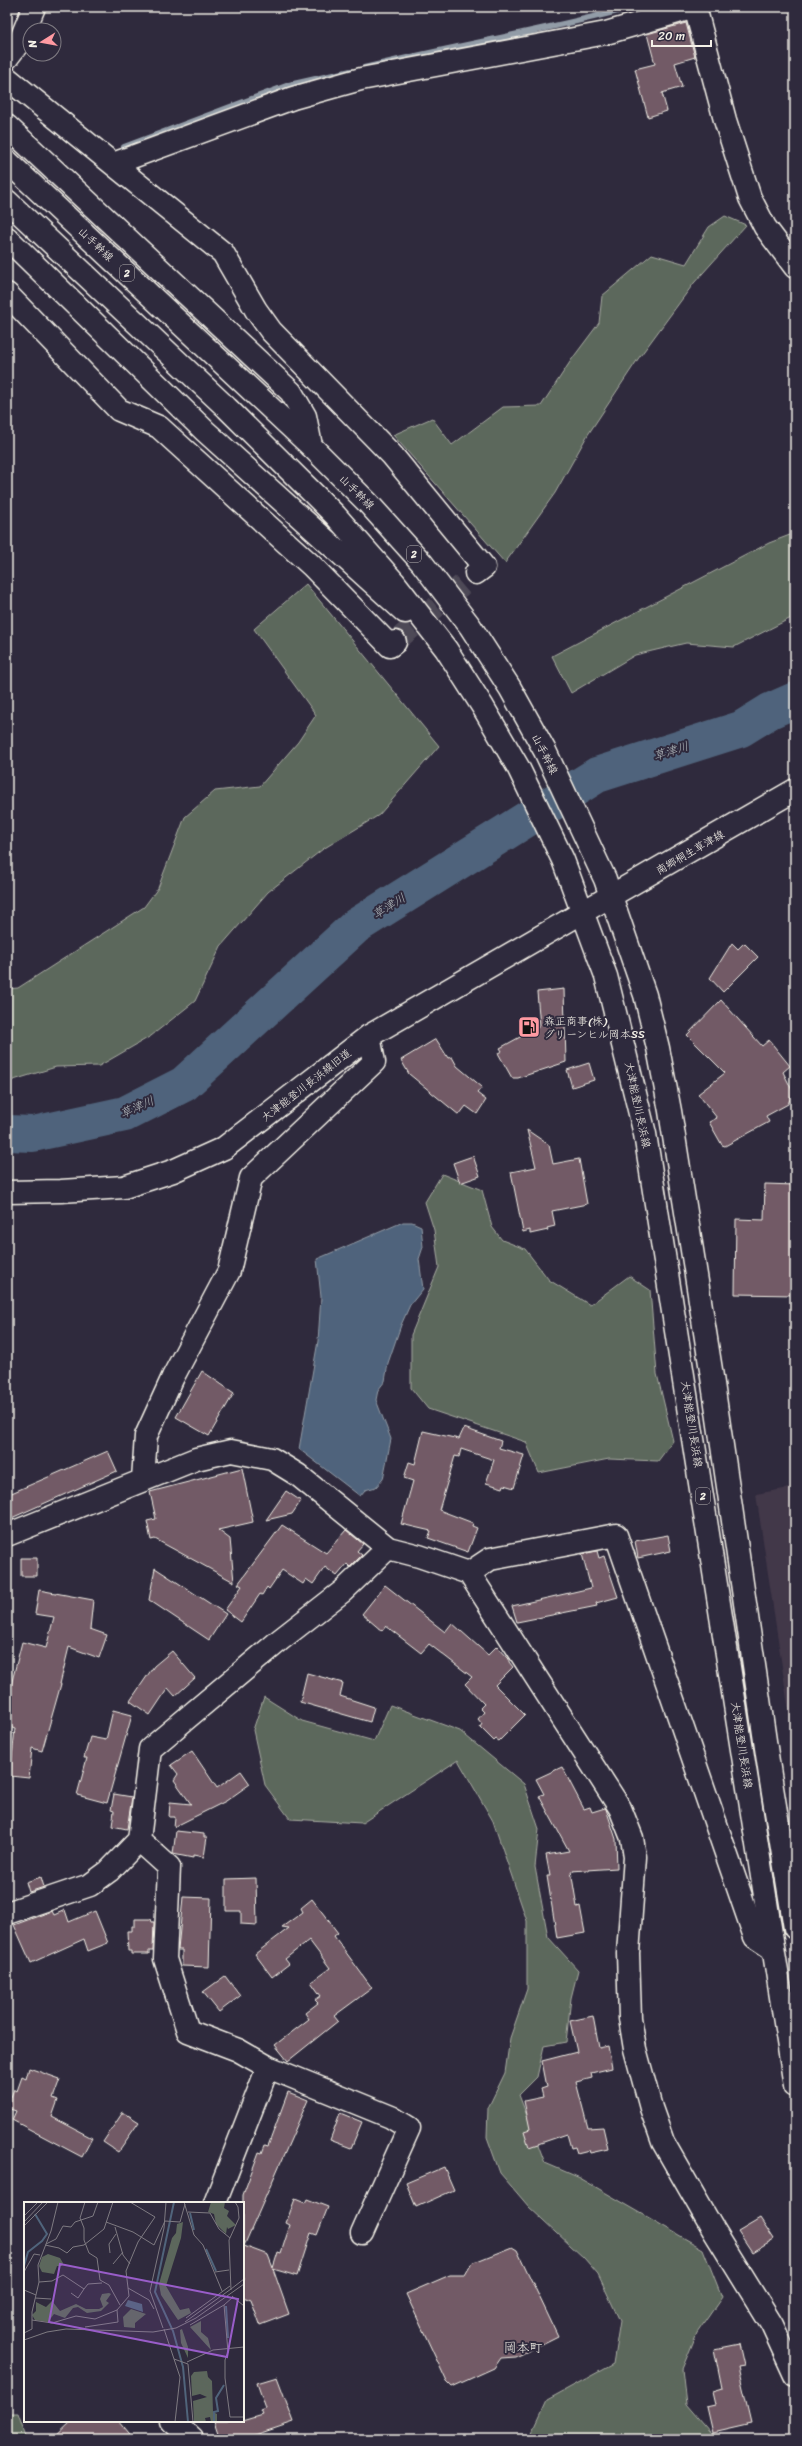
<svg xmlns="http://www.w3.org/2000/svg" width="802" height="2446" viewBox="0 0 802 2446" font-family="Sriracha,'Klee One',sans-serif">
<rect width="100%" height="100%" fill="#2f2a3d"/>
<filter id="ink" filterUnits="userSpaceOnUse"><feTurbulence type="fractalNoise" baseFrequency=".025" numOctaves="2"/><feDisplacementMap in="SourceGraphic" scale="8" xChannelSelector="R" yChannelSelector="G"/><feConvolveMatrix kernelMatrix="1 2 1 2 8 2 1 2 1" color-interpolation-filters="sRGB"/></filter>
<g filter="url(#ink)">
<path fill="#433849" d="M795,1487V1752L756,1494Z"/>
<path fill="#5c675c" stroke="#a8aca2" d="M725,216L746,225L694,283L638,359L587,436L555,493L505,563L393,435L432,418L452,445L503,407L541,406L572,359L599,323L602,296L652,254L686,264L709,227Z
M795,533V616L734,647L686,643L635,655L571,693L552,656L769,543Z
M306,584L439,746L379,815L323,849L268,892L221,946L195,1001L151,1036L99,1066L56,1067L7,1082V989L18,988L144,907L158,888L185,817L215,791L260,786L298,742L316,715L254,629Z
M442,1174L482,1190L492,1227L502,1240L525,1249L549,1280L590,1305L629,1276L650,1290L657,1374L673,1441L658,1461L609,1459L539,1473L526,1442L428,1409L411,1388V1335L439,1267L434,1230L425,1202Z
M264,1697L302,1721L374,1741L390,1705L460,1731L524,1784L539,1829L535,1867L548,1937L578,1970L571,1998L566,2042L544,2046L537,2077L519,2095L545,2163L580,2178L703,2249L722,2297L697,2333L682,2369L686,2404L716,2439H529L547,2400L613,2364L620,2321L598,2274L584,2258L529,2207L500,2173L487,2137L488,2108L505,2073L510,2038L527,1989V1921L493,1821L458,1760L362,1823L290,1819L265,1785L253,1730Z
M7,2414H18L27,2439H7Z"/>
<path fill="#50647b" stroke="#929ca7" d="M403,1222H412L421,1226L423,1247L419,1259L423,1289L410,1305L401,1325L388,1363L385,1381L378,1390L376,1400L391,1439L383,1479L376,1487L365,1490L360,1496L299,1449L318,1341L321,1297L317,1259Z"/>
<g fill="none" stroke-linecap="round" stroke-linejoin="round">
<path stroke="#929ca7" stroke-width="6" d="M364,68C453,46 544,31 633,7
M124,147L289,85L351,71"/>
<path stroke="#50647b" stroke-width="36" d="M7,1133L33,1134L125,1114L184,1084L356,926L597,775L741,729L770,711L795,700"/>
</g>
<path fill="#725a66" stroke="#f4f1e8" d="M686,23L695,57L675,63L682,87L662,93L667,111L648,117L635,69L655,64L647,34Z
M732,943L738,949L744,943L758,957L723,992L710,978Z
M564,989L566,1062L518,1078H512L498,1053L502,1051L500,1048L540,1026L537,992Z
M721,1000L762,1046L769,1040L790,1066L783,1072L793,1092L788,1104L766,1116L769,1122L725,1146L722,1145L709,1122L717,1118L698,1094L725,1073L687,1035Z
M436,1039L448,1058L452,1057L457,1066L482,1087L477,1093L486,1100L477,1114L466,1106L459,1115L409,1074L401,1060Z
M589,1063L594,1080L572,1087L567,1070Z
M527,1130L549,1145L553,1164L579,1159L587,1204L552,1211L555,1226L547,1228L548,1230L530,1234V1230L523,1232L511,1172L536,1167Z
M473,1156L480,1176L460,1183L453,1163Z
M765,1184L795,1185V1295L735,1294L736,1219L764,1220Z
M202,1371L234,1393L209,1436L176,1417Z
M464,1428L501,1441L499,1448L524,1455L514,1488L504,1485L503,1488L486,1483L494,1460L461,1449L459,1457L455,1456L439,1510L473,1523L472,1526L477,1528L468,1552L428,1538L431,1531L401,1524L413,1481L404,1478L409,1462L415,1464L423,1431L459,1439Z
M108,1451L117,1471L7,1520V1495Z
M242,1468L253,1522L218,1530L230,1539L234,1582L155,1539L151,1540L147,1521L156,1519L150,1492Z
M286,1491L301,1501L292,1514L266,1520Z
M282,1525L326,1553L346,1530L363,1544L357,1551L362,1555L350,1567L347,1564L337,1576L325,1567L313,1584L306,1579L303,1584L282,1570L269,1589L267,1587L262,1595L260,1594L241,1622L225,1610L242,1586L238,1584Z
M668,1535L671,1551L638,1558L635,1541Z
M597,1551L599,1558L604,1556L618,1597L596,1603L597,1606L517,1622L512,1606L591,1588L582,1554Z
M21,1558H37V1576H21Z
M155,1568L226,1614L209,1640L149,1600Z
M385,1585L445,1632L452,1623L488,1655L497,1646L509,1659V1662L513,1667L495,1685L525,1715L499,1741L496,1739L494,1741L480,1727L482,1724L478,1719L484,1712L480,1708L484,1704L465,1684L472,1677L429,1644L421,1653L386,1626L382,1631L362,1614Z
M39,1590L93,1600L90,1629L107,1635L99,1658L69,1647L60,1684H61L42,1751L32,1748L29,1778L10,1776L15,1729L7,1726V1688L10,1689L22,1642L46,1648L54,1617L35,1614Z
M172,1651L195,1678L175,1696L168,1688L150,1715L130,1701L154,1666Z
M307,1673L343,1683L340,1696L374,1707L370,1722L300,1702Z
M113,1710L132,1715L107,1803L77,1795L87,1758H84L90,1737L106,1740Z
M192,1751L217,1788L241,1771L250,1784L226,1801L174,1827L175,1817H169L170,1802L191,1804L174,1780L178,1774L171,1765Z
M562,1767L584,1809L590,1807L592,1812L605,1808L606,1809L616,1839L617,1868L571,1871L577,1907L580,1906L585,1933L557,1938L547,1876H550L546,1855L569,1851L539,1796L544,1794L536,1779Z
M114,1794L132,1797L127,1829L112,1826L114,1811L111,1810Z
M176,1831L204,1834V1837H207L204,1857L193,1855V1858L173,1854Z
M41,1877L44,1887L29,1892L26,1882Z
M256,1878L257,1925L241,1924V1911H226V1879Z
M183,1897L211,1898L209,1967L182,1966V1950H178Z
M312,1899L338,1933L334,1936L372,1988L334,2016L338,2021L288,2061L275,2045L309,2019L305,2013L318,2003L315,2000L321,1996L311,1982L330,1968L309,1940L285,1959L289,1964L272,1977L255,1954L289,1928L282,1927L303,1912L301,1908Z
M65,1910L69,1922L95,1911L108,1943L88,1951L84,1939L31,1963L14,1925L52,1911L54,1915Z
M135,1919H151L152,1922H154L153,1951H149V1954H131V1951H128L127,1931H132V1926H135Z
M225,1976L240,1996L219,2012L203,1992Z
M593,2016L599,2048L608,2046L612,2068L591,2073L592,2078L576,2082L588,2128L603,2127L608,2149L590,2153L589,2150L577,2153L575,2147L571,2148L567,2134L529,2147L524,2131L530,2129L524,2101L543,2097L541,2089L547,2087L542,2061L577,2052L570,2021Z
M29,2068L60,2079L53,2098L58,2100L52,2117L92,2138L82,2157L12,2120L16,2111L7,2108L14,2089L17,2091L22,2077L26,2079Z
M288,2092L308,2100L244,2246L268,2255L273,2268L278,2252L281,2253L290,2225L286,2223L295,2199L305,2203L307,2199L328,2207L317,2235L311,2233L297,2276L273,2269L289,2314L260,2325L251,2300L243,2297V2195L259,2152L262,2153L265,2145L268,2146Z
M123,2112L139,2122L118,2152L103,2142Z
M340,2113L362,2122L351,2148L330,2140Z
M444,2167L454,2190L416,2207L406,2183Z
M760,2218L774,2239L752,2252L738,2231Z
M512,2247L517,2250L558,2336L516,2357L501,2358L494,2368L452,2387L447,2382L406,2294L450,2275H465L472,2263Z
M739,2344L744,2366L738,2367L751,2422L746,2423L747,2425L712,2433L706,2407L715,2405L712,2392L722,2389L714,2349Z
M277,2377L294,2422L243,2439H220L214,2421H243L263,2415L261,2411L266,2409L257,2383Z
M72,2421H119L134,2439H53Z"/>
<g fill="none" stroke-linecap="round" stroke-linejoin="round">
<path stroke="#4d4857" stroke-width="22" stroke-dasharray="22 11" stroke-linecap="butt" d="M395,642L476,573"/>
<g stroke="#f4f1e8" stroke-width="25">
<path id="minor" d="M695,7L725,120L750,198L765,227L795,267
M7,58L20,41L34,7
M7,78L113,164L293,98L361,79L606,33L695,7
M113,164L223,253L256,310L271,331L392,455L484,567L476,573
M7,294L119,410L159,427L312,566L390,646L395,642
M143,1479L146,1436L173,1377L229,1271L251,1178L374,1062L369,1036
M7,1535L196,1459L231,1451L272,1459L298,1475L388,1548L419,1556L469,1573L620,1808L632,1838L635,1857L628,1953L630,2018L635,2049L651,2108L663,2142L714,2231L772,2325L795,2375
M469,1573L490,1559L616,1535L755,1937L773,1949
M139,1840L169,1867L165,1959L188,2031L238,2050L268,2067L215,2203
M7,1913L90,1885L109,1871L139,1840L150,1749L280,1640L343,1591L388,1548
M268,2067L391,2117L409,2128L362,2233
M172,2421L192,2439"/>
</g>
<g stroke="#f4f1e8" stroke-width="25">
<path id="tertiary" d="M7,1192L61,1191L124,1187L173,1171L224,1148L369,1036L583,912"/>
</g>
<g stroke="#f4f1e8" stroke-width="25">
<path id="secondary" d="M583,912L795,790"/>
</g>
<g stroke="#f4f1e8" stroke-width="25">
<path id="primary" d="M7,126L291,392L305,416L311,446
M7,161L311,446L368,503L422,563L470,626L510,688L545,751L605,879L645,995L658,1048L670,1111L711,1370L770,1775L795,1928
M7,201L227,408L335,515L394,582L446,649L483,707L518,767L563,860L606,976L645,1134L795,2086
M7,238L205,431L405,612"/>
</g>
<use href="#minor" stroke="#2f2a3d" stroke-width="22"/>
<use href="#tertiary" stroke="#2f2a3d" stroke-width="22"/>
<use href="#secondary" stroke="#2f2a3d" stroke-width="22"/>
<use href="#primary" stroke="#2f2a3d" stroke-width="22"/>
</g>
</g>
<defs>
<g id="fuel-square" transform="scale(1.15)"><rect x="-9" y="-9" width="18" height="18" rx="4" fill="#ff9aa2" stroke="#2f2a3d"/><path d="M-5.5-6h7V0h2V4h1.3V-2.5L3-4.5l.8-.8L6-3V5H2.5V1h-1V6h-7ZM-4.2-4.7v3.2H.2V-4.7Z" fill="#111"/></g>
</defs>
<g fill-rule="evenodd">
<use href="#fuel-square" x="529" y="1027"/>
</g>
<g text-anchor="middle" stroke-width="4" stroke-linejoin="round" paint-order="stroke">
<g fill="#2f2a3d" stroke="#b9b5b5" stroke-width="1">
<rect x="120" y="265" width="14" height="16" rx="3"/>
<rect x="407" y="546" width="14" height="16" rx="3"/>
<rect x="696" y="1488" width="14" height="16" rx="3"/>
</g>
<g font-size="10" font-weight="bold" fill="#f4f1e8">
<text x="127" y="277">2</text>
<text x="414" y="558">2</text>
<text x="703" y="1500">2</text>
</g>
<g font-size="11" fill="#f4f1e8" stroke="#2f2a3d">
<text transform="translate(96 244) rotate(43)" y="4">山手幹線</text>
<text transform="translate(357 492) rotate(45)" y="4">山手幹線</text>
<text transform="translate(545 754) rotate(63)" y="4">山手幹線</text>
<text transform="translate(690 852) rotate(-30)" y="4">南郷桐生草津線</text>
<text transform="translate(306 1085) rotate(-38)" y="4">大津能登川長浜線旧道</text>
<text transform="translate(638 1105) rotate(78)" y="4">大津能登川長浜線</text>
<text transform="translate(692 1424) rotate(81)" y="4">大津能登川長浜線</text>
<text transform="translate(742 1745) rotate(81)" y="4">大津能登川長浜線</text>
</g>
<g font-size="11" fill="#f4f1e8" stroke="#2f2a3d" text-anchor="start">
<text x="544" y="1025">森正商事(株)<tspan x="544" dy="13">グリーンヒル岡本SS</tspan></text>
</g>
<g font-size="12" font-style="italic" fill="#b2b9bc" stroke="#2f2a3d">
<text transform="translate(671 751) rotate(-18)" y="4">草津川</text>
<text transform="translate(389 906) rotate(-32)" y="4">草津川</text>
<text transform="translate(137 1107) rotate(-24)" y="4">草津川</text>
</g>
<g font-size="13" fill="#f4f1e8" stroke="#2f2a3d">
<text x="523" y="2352">岡本町</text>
</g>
</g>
<g transform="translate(24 2202)">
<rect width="220" height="220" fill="#2f2a3d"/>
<path d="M187,0H201L200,6L205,9L203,14L212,23L204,27L203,25L202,32L192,22L190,12L184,10ZM159,20L157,36L142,84L156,108L165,106L167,111L154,118L137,93L135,82L148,36L152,31L153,22ZM24,52L36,56L39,61L38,64H33L30,72L18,70L15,64L18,55ZM85,91L87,92L82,99L85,101L77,109L63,111L54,105L49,106L41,116L30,112L24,120L11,118L8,113L12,109V100L22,105L28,99L36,109L52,102L62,107H75L79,105L76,97L78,92ZM107,107L122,112L111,121V126L100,125L99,115ZM177,119V130L184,136L187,148L166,125ZM158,127L164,145V156L157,141L156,128ZM183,169L184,175L188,179L189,210L193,212V220H187L186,215L181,216L182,220H170L169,199L183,195L176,192L168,194L167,174L170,170Z" fill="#5c675c"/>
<path d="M104,98L118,102L119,110L101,104Z" fill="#50647b"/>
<path fill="none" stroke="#50647b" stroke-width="2" d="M150,0L131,90L149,129L159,165L164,220M166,11L170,28M182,47L192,69M0,64L4,50L18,39L23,32L11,12M202,104L204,136M190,220V210L194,209L192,196L200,183"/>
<path fill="none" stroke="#7e7a81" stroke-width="1" d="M61,0L56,16L60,26V38L65,51L73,56L76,78L85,83L96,103M160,0L170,33L179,43L198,89M164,10L186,11L195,27L206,36M0,14L14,0M0,20L19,0M82,20L109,30L130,43L141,19L156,20L161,2M0,24L24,0M91,25L99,53L106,62M22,42L32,37L39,24L47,25L51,20L69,14L74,0M21,43L35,46L43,51L49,45L60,43L80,27L89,0M86,51L85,42L92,32M89,62L99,50M0,70L10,52L16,53M191,70L205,68M15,80L28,79L39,73L60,87L64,82L78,81M104,86L125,98L130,107M207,87L220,77M0,88L12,93M207,88L205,38L215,16L214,5L211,0M47,91L54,96L60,87M208,94L220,104M11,96L27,97M162,116L206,84M8,118L28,121L52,114L71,117L93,108M161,120L207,87M166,123L200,103M61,125L94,120L93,108L105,94L102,69L114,40L131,15L106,0M139,126L126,89L140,26L142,0M140,127L150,157L164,162L169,220M0,131L8,127V110L15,80L14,63L27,29L34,0M0,138L23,130L42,127L129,130L152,126L172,116L220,82M150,157L156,175L151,220M163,160L189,148L220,145M206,215L201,176V158L204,150L200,103L209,95M206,215H220"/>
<path fill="#995dc9" fill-opacity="0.15" stroke="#995dc9" stroke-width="2" d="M36,62L214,97L203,155L25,120Z"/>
<rect width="220" height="220" fill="none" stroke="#f4f1e8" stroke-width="2"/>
</g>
<rect width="802" height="2446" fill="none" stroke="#2f2a3d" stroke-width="24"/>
<rect x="12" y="12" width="778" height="2422" fill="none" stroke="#f4f1e8" stroke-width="1.5" filter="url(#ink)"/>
<g transform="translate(42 42) rotate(259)"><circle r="19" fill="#2f2a3d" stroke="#7e7a81"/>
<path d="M0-3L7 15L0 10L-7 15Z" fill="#ff9aa2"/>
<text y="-6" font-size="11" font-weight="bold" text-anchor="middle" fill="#f4f1e8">N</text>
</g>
<path d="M652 40v6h59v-6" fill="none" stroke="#f4f1e8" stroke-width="2"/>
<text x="658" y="40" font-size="12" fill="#f4f1e8" stroke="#2f2a3d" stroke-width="3" paint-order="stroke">20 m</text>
</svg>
